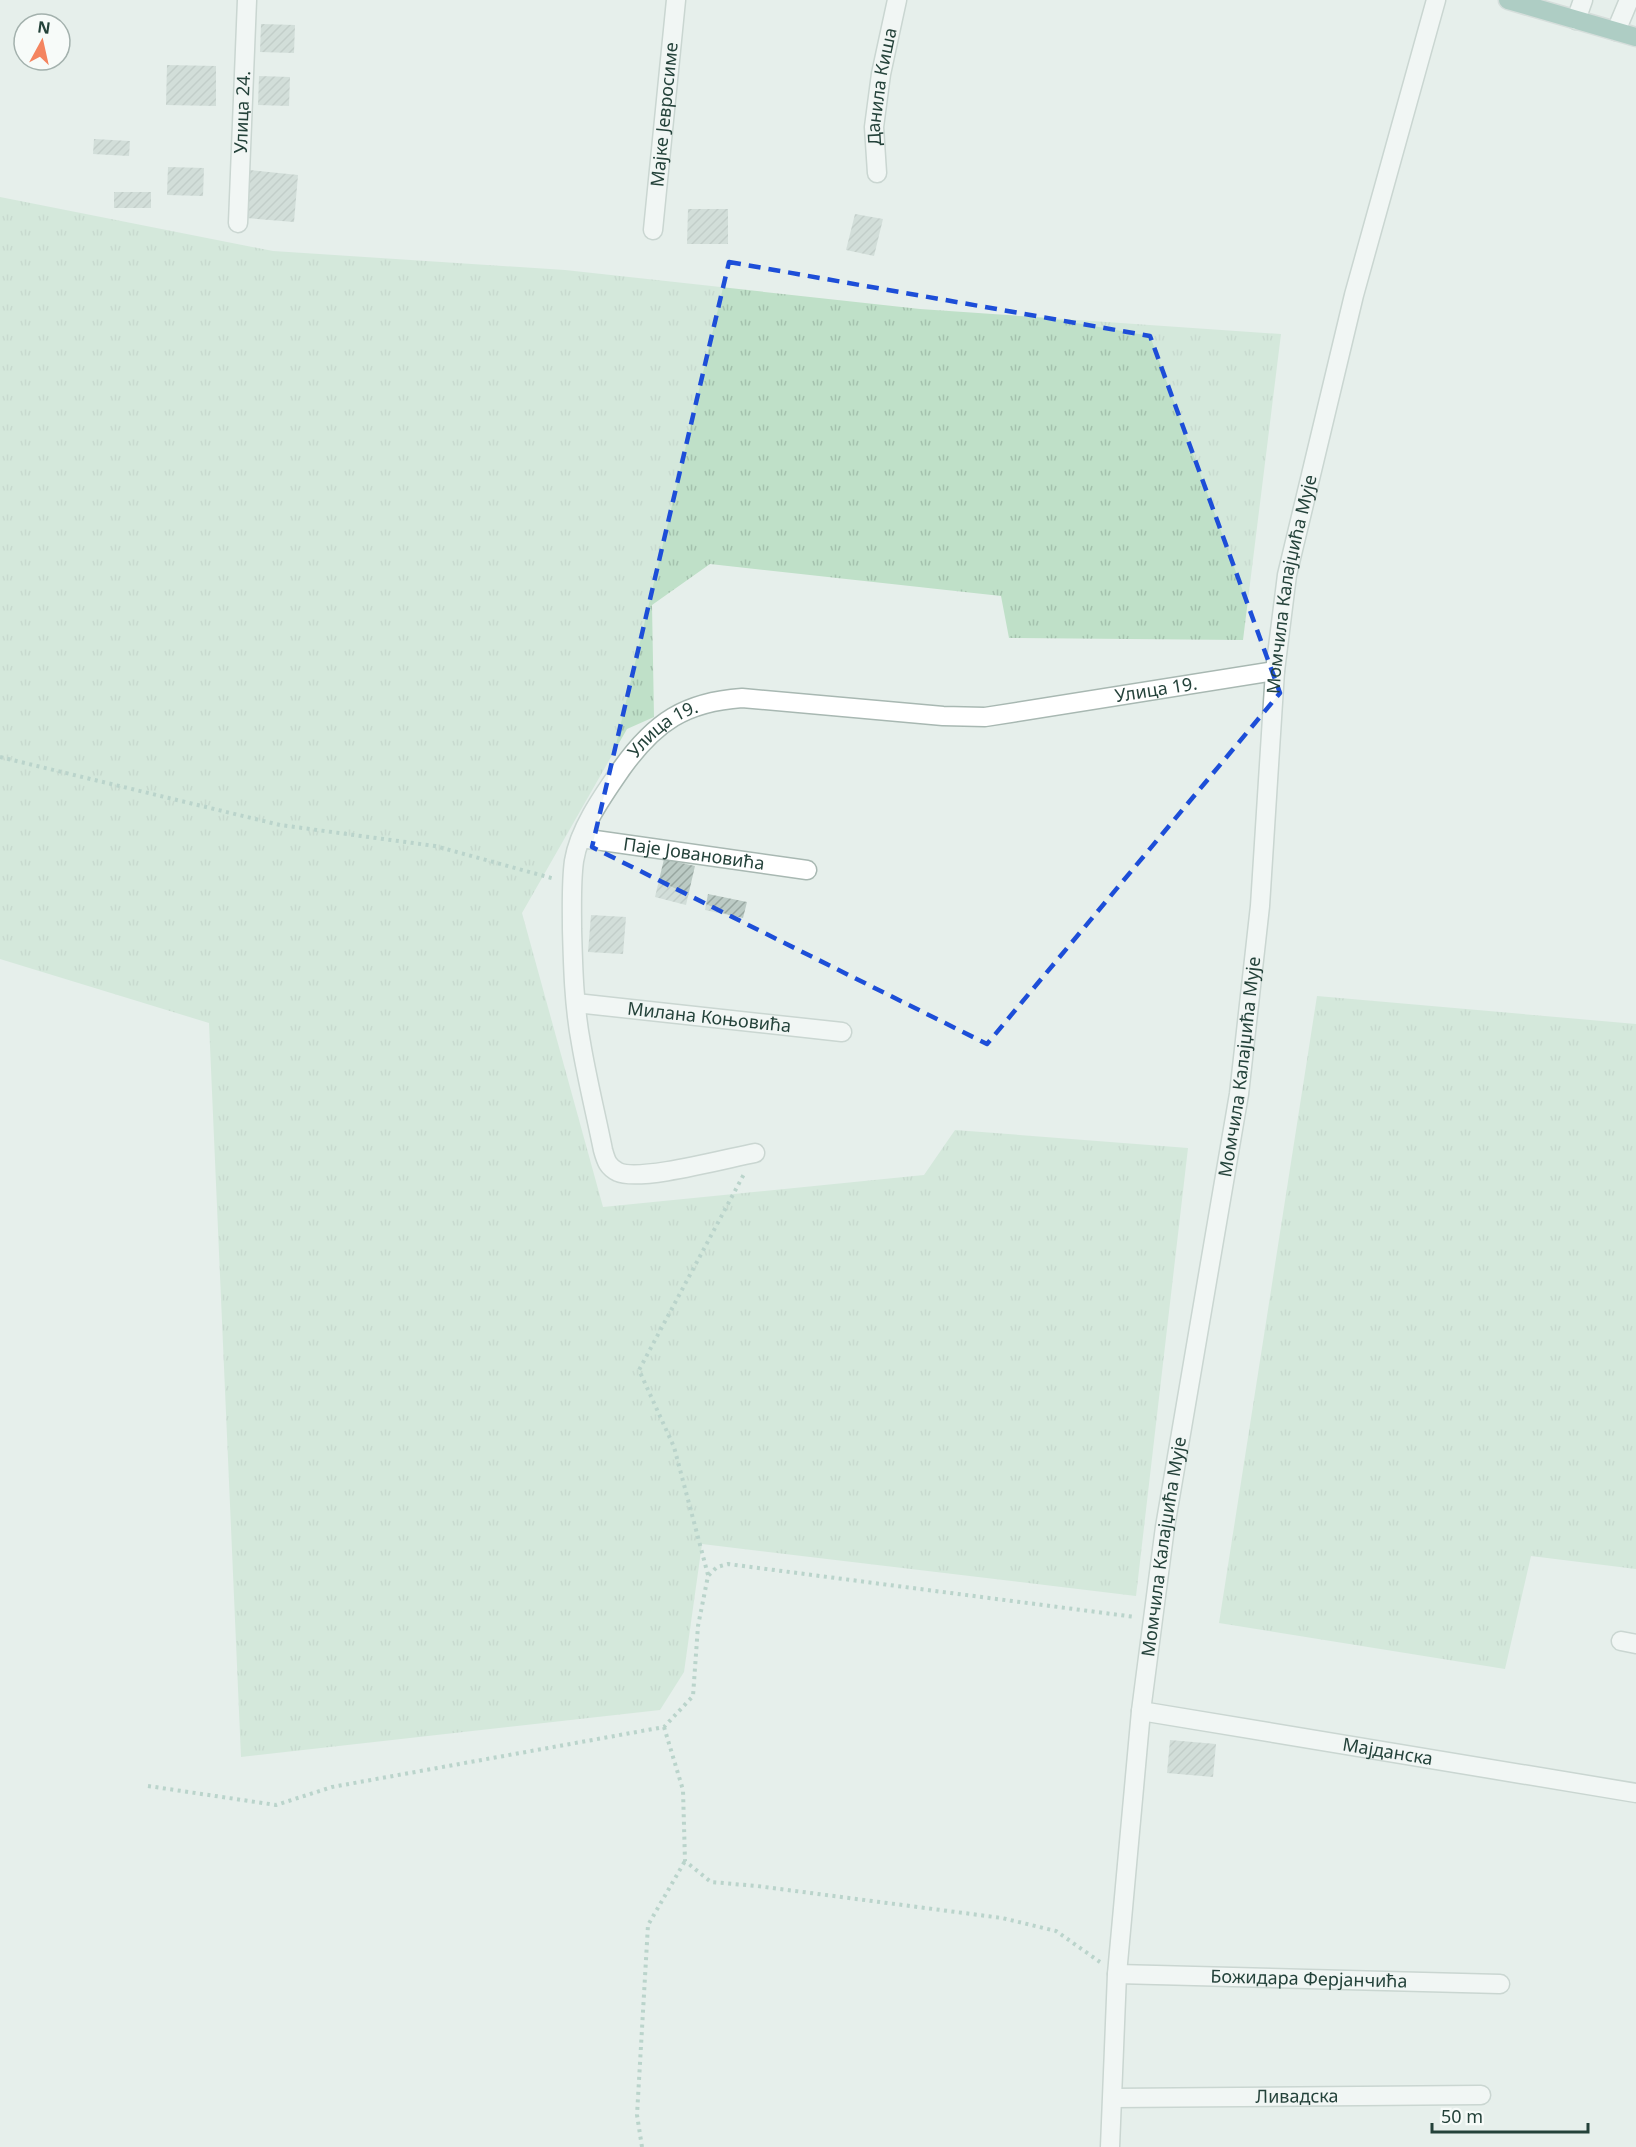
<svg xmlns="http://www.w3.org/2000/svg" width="1636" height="2147" viewBox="0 0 1636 2147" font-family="'Noto Sans',sans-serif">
<defs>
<pattern id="grass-tufts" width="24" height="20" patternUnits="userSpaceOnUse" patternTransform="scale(1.5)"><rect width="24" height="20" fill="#bfe0c8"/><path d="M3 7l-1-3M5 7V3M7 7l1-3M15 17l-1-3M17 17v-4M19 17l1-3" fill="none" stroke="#a4c1ad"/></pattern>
<pattern id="building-hatch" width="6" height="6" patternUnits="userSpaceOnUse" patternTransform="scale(1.5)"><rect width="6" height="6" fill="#bbcac4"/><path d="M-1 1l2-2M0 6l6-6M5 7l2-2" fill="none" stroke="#98a6a0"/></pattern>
</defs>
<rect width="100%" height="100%" fill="#e6efeb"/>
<path fill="url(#grass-tufts)" d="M0,197L273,251L565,270L920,309L1281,334L1243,640L1009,638L1001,596L710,564L652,605L654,717L627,729L522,913L603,1207L924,1175L955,1130L1188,1148L1136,1596L702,1544L684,1672L660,1710L241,1757L209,1023L0,959Z
M1317,996L1636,1024V1569L1531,1556L1505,1669L1219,1623Z"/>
<path fill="url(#building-hatch)" d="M261,24L295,25L294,53L260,52Z
M167,65L216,66V106L166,105Z
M259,76L290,77L289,106L258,105Z
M94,139L130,141L129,156L93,154Z
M168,167L204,168L203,196L167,195Z
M250,170L298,175L294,222L246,218Z
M114,192H151V208H114Z
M688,209H728V244H687Z
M855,214L883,219L874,256L846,250Z
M664,859L695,866L686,905L655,897Z
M708,894L747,902L743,918L705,910Z
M591,915L626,917L623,954L588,952Z
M1170,1740L1216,1744L1213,1777L1167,1773Z"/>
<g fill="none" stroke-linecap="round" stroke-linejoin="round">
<g stroke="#a8b8b2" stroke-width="21">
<g id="street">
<path d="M1576,20L1583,0"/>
<path d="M1616,31L1629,0"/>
<path id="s1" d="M877,173L874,127L881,74L897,0"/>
<path id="s2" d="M238,223L247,0"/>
<path id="s3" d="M653,230L676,0"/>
<path id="s4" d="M581,838L807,870"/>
<path id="s5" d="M576,1003L842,1032"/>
<path id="s6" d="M755,1153C728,1158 640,1182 618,1172C608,1167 606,1161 603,1150C596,1115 587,1079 581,1043C574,1006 573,967 572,929C572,907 571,883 574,861C579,829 604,794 622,768C655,722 685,702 742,698L943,716L985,717L1275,671"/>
<path d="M1621,1641L1636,1644"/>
<path id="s7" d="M1141,1711L1636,1793"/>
<path id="s8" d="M1117,1974L1500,1984"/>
<path id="s9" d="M1113,2098L1481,2095"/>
<path id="s10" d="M1110,2147L1117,1974L1141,1711L1165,1527L1239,1094L1260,906L1275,671L1287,575L1354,295L1436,0"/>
</g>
</g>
<g stroke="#c2cac8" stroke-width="21">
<path id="primary" d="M1508,0L1636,37"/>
</g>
<path stroke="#86b3a5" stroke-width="4" stroke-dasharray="3 4.5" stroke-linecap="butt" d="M0,757L280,825L435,846L555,879
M708,1575L674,1447L639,1370L744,1174
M664,1727L683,1790L685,1861L711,1882L757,1886L1002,1918L1056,1931L1100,1962
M148,1786L276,1805L332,1787L664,1727L693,1696L698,1626L708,1576L717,1567L728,1564L1135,1617
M642,2147L637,2115L648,1925L685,1861"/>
<use href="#street" stroke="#fff" stroke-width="18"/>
<use href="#primary" stroke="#6aa596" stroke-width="18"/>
</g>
<path d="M0 0H1636V2147H0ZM729,262L1150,336L1280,693L987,1044L592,847Z" fill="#e6efeb" fill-opacity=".55" fill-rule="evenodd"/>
<path fill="none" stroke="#1d4ed8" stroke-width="4.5" stroke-dasharray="12 8" stroke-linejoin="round" d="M729,262L1150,336L1280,693L987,1044L592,847Z"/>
<g text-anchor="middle" stroke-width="6" stroke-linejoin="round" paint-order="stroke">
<g font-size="18" fill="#24423a" stroke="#f7fbf9">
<text dy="6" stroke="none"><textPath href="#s1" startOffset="87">Данила Киша</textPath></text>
<text dy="6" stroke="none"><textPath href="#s2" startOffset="111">Улица 24.</textPath></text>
<text dy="6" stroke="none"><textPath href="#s3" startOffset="116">Мајке Јевросиме</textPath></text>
<text dy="6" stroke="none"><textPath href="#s10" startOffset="1575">Момчила Калајџића Мује</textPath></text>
<text dy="6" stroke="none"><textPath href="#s6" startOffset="1126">Улица 19.</textPath></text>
<text dy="6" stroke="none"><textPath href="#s6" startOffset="622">Улица 19.</textPath></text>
<text dy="6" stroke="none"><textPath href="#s4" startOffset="114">Паје Јовановића</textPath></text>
<text dy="6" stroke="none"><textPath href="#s5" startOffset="134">Милана Коњовића</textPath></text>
<text dy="6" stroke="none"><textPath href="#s10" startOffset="1089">Момчила Калајџића Мује</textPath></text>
<text dy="6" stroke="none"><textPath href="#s10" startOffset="603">Момчила Калајџића Мује</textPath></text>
<text dy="6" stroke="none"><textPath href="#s7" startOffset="250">Мајданска</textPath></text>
<text dy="6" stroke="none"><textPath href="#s8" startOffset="192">Божидара Ферјанчића</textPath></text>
<text dy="6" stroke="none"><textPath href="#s9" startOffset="184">Ливадска</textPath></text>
</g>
</g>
<g transform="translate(42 42) rotate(8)"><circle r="28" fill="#f7fbf9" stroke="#a3b1ad" stroke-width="1.5"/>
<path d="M0-4.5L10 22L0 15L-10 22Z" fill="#f4845f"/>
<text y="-9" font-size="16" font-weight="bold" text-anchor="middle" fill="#24423a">N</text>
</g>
<path d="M1432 2123v9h156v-9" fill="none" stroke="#24423a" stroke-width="3"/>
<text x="1441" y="2123" font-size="18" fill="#24423a" stroke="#f7fbf9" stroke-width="4.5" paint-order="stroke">50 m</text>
</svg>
